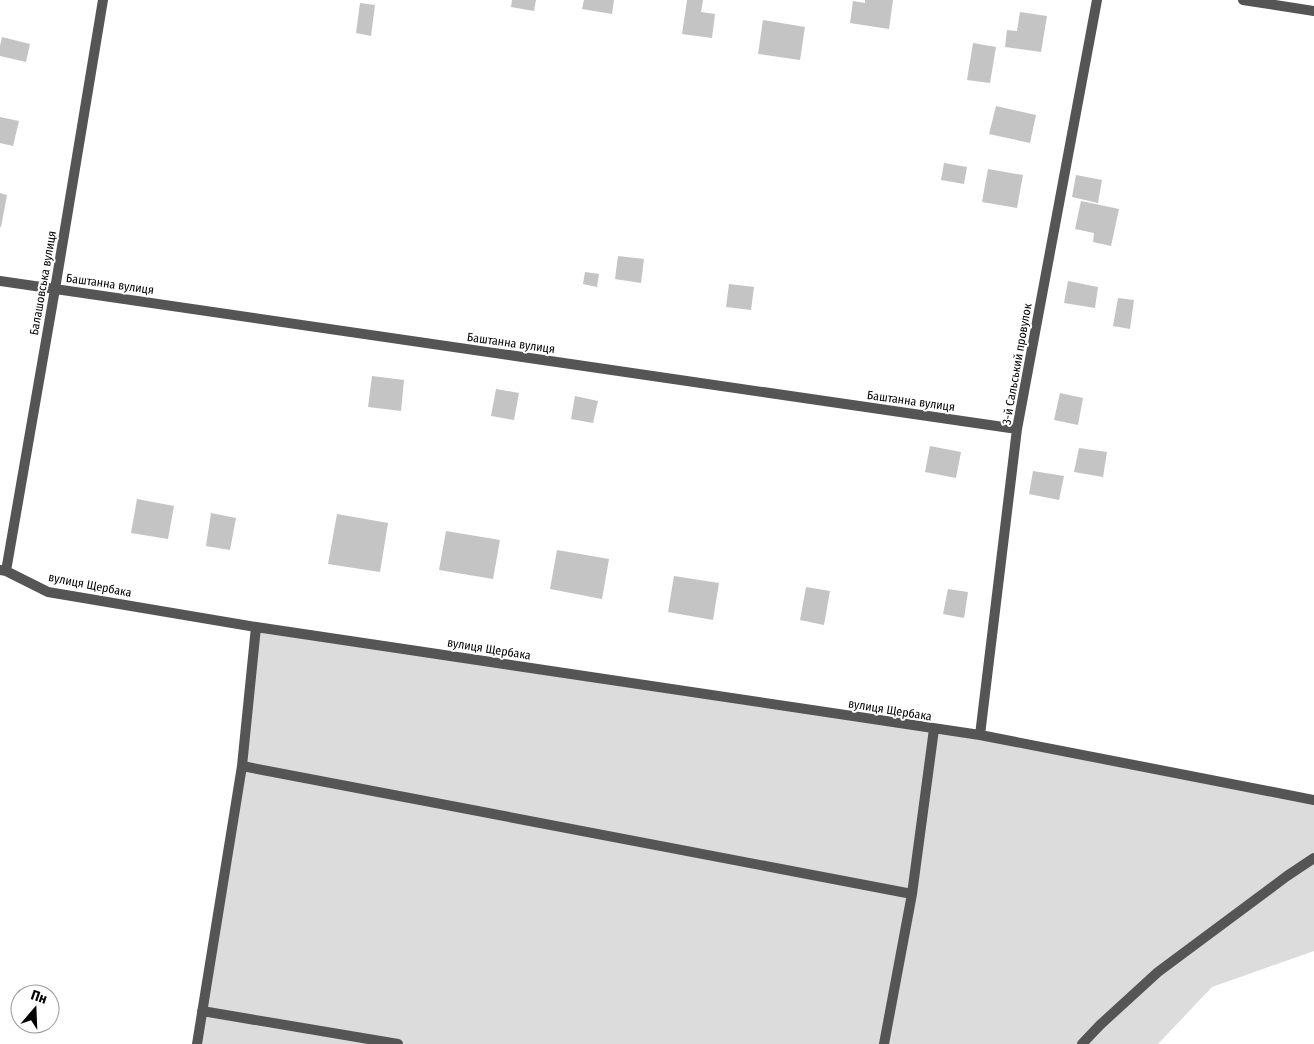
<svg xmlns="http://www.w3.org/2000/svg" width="1314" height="1044" viewBox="0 0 1314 1044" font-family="'Fira Sans Condensed',sans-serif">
<rect width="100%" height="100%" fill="#fff"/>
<path fill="#dcdcdc" d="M256,627L934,729L1314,800V951L1212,987L1158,1044H197L242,766Z"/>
<path fill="#c4c4c4" d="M512,0H536L534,11L511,7Z
M584,0H614L612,14L582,9Z
M687,0H703L701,12L715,14L712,38L682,34Z
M865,0H893L889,29L850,23L853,1L865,3Z
M360,3L375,5L371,36L356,33Z
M1020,12L1047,16L1041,52L1005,47L1007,30L1017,31Z
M763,20L805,27L800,60L758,54Z
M2,37L30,44L26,62L0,56V46Z
M973,43L996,47L990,83L967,80Z
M996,106L1036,115L1030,143L989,134Z
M0,117L19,121L13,146L0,143Z
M944,163L967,167L964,184L941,180Z
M988,169L1023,175L1017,208L982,202Z
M1076,175L1102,180L1098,203L1072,197Z
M0,193L7,195L1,227H0Z
M1081,201L1119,209L1111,246L1093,242L1094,233L1075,229Z
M618,256L644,259L641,283L615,279Z
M585,272L599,274L597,287L583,284Z
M1068,281L1098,287L1095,308L1064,303Z
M729,284L754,287L751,310L726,307Z
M1118,298L1134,300L1130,329L1113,326Z
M372,376L404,380L401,411L368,407Z
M496,389L519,393L514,420L491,416Z
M1060,393L1083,398L1078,425L1054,420Z
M575,396L598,401L593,423L571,419Z
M930,446L961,452L956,478L925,472Z
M1079,448L1107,452L1103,477L1074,472Z
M1033,471L1064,476L1059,500L1029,494Z
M137,499L174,506L168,539L131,533Z
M211,513L236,518L230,550L206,546Z
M337,514L388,523L380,572L328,564Z
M446,531L500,540L493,579L439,570Z
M557,550L609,559L602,599L550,589Z
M674,576L719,583L713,620L668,612Z
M806,587L830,591L824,625L800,620Z
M948,589L968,592L964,618L943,614Z"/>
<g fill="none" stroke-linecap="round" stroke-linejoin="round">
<path stroke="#555" stroke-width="10" d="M1243,0L1314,11
M0,281L1017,429
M0,570L6,571L48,592L256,627L980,735L1314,800
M6,571L55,289L103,0
M980,735L1017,429L1097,0
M242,766L912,894
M202,1011L398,1044
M197,1044L242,766L256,627
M884,1044L912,894L934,729"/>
<path stroke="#555" stroke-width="10" d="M1082,1044L1100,1025L1158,972L1287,876L1314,858"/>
</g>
<g text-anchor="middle" stroke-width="4" stroke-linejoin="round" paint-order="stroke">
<g font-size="12" fill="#000" stroke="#fff">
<text transform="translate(43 283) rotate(-80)" y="4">Балашовська вулиця</text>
<text transform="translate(110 284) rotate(8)" y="4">Баштанна вулиця</text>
<text transform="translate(511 343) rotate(8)" y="4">Баштанна вулиця</text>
<text transform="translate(1017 364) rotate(-80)" y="4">3-й Сальський провулок</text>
<text transform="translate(911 401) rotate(8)" y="4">Баштанна вулиця</text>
<text transform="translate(90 585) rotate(11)" y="4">вулиця Щербака</text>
<text transform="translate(489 649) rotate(9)" y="4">вулиця Щербака</text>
<text transform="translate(890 710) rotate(9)" y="4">вулиця Щербака</text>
</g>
</g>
<g transform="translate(35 1009) rotate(19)"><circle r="24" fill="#ffffff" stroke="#999999"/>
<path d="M0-4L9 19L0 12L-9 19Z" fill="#000000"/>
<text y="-8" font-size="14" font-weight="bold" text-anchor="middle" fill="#000000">Пн</text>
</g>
</svg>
